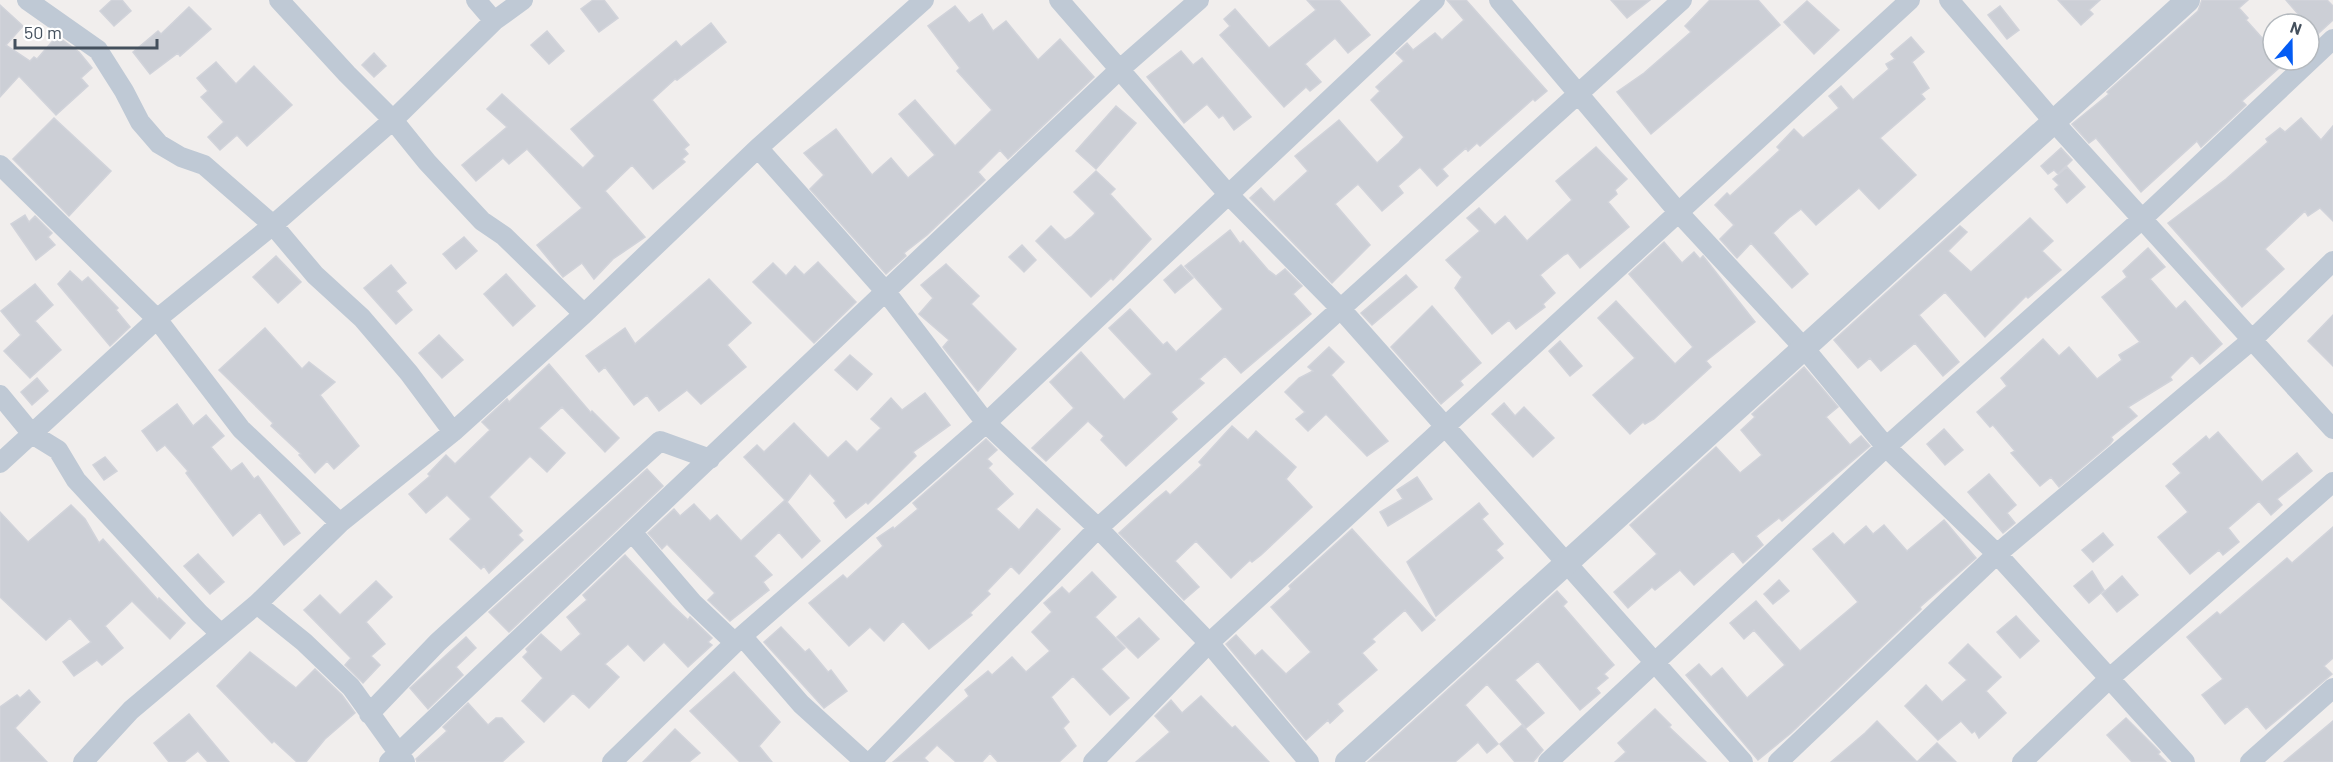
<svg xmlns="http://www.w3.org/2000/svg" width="2333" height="762" viewBox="0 0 2333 762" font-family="Barlow,sans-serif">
<rect width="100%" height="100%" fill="#f1eeed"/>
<path fill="#cccfd6" stroke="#d1d3da" stroke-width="1.5" d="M112,0H122L131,11L114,26L100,11Z
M593,0H604L618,18L599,32L581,9Z
M1307,0H1339L1370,35L1348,53L1335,38L1305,64L1321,82L1310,91L1306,87L1284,107L1220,35L1230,26L1224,19L1235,9L1269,48L1316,10Z
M1447,0H1466L1547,91L1535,101L1533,99L1480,146L1477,143L1468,151L1466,148L1442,169L1448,176L1437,186L1420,167L1398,186L1403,193L1382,211L1358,184L1335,204L1370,245L1332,283L1250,198L1261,188L1274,202L1308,171L1295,156L1339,120L1377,163L1399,143L1404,137L1371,100L1380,91L1376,87L1404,61L1396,53L1407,43L1413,50L1435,33L1442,40L1464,20Z
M1611,0H1650L1627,18Z
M1710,0H1758L1780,25L1651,134L1617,92L1644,73L1691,32L1685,26Z
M2058,0H2100L2089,10L2093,14L2081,25Z
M2202,0H2248L2239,8L2248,18L2246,20L2273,50V60H2288L2242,101L2246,105L2201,147L2197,141L2141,192L2096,138L2089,143L2072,124L2109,94L2107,92L2198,11Z
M2286,0H2327L2333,6V20L2309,42V24H2289L2299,15Z
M1807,1L1839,30L1814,54L1784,22Z
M0,5L23,26L6,45L30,61L34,57L37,59L57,36L79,52L92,68L81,78L88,86L56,115L19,76L0,97Z
M955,6L969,23L982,14L993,31L1006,21L1038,60L1060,39L1094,77L1008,159L1000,150L978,172L985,180L927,235L904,253L906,256L886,274L810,189L824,175L804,153L836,129L872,175L891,158L908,178L935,155L899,114L915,100L955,146L992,110L957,71L960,68L928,26Z
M2000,6L2019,30L2007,39L1988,15Z
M189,7L211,29L180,56L178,53L150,74L133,52L158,31L161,34Z
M711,23L726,42L677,80L675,79L652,100L689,145L684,149L688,154L682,159L685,162L653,189L632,165L605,191L645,237L613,259L594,279L582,263L563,277L537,245L582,208L527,149L509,164L503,158L476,181L462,165L507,127L487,109L502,94L583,168L595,156L571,129L676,41L681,47Z
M547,31L564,51L549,64L531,45Z
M1911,37L1924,52L1912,62L1929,88L1921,94L1925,99L1880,138L1916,175L1879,209L1859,188L1816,225L1801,209L1789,218L1773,233L1808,274L1792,288L1751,243L1737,258L1720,239L1734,225L1715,205L1727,193L1730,196L1780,150L1777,147L1794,129L1803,138L1839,108L1829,96L1841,86L1853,100L1889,69L1886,64L1895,59L1891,54Z
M1181,51L1193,65L1202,58L1251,117L1234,130L1223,115L1219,118L1207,104L1184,123L1147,77Z
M374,53L386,66L374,77L362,65Z
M216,62L236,84L254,66L292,105L247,146L237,135L220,150L208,137L224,122L201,97L208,91L197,78Z
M1116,106L1136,123L1096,169L1076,151Z
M54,118L111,171L69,216L13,159Z
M2301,118L2321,140L2333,126V221L2320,208L2308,216L2305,211L2265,249L2284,269L2242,307L2168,223L2226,179L2268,142L2266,139L2280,128L2285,132Z
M1596,147L1627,179L1615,190L1617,194L1608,202L1629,227L1580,268L1568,253L1564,255L1540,275L1555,293L1543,304L1545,307L1516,329L1509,320L1492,334L1455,288L1462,277L1446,260L1480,231L1467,218L1479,208L1495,225L1505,216L1527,241L1572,200L1556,181Z
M2061,148L2072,160L2058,174L2054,170L2048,174L2041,166Z
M2067,167L2085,187L2067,203L2055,189L2059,185L2053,179Z
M1096,171L1115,189L1110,194L1151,239L1113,280L1111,278L1091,297L1036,241L1051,226L1065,240L1071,237L1094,215L1095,213L1074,192Z
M25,215L29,222L35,216L52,233L48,237L55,245L36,260L11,224Z
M2030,218L2053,241L2042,251L2061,270L2028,298L2026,296L1985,337L1945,292L1919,315L1959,362L1943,376L1915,343L1881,371L1870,358L1858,368L1834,340L1960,226L1967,232L1948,251L1971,272Z
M1230,230L1240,244L1243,241L1268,270L1276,276L1285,269L1302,286L1293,294L1311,314L1241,373L1225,356L1199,379L1204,383L1171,412L1177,419L1126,466L1101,440L1104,436L1088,421L1046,461L1032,448L1074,408L1050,382L1081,352L1124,400L1152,374L1109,328L1130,309L1163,345L1167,342L1176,352L1223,309L1185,266Z
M464,237L477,251L456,269L443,254Z
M1664,242L1682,263L1694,252L1700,259L1703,256L1755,322L1706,361L1711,367L1654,419L1645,424L1643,422L1630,434L1593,395L1635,358L1598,318L1616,301L1675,364L1693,347L1629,274Z
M1022,245L1036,260L1024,272L1009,257Z
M2148,248L2165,267L2150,279L2176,309L2185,301L2222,344L2200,364L2192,355L2170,377L2172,380L2128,407L2137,416L2111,437L2113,440L2110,444L2059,487L2051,477L2040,486L2011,453L2015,451L1993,425L1990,427L1977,412L2007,386L2001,378L2043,339L2059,356L2069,347L2097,379L2122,360L2119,355L2140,342L2102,297L2127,277L2123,271Z
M276,256L301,282L278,303L253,277Z
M818,262L856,302L814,343L753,282L773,263L786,276L795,266L804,275Z
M946,264L979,296L971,304L1016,349L978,391L943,347L949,340L919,314L933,298L921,285Z
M391,265L406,283L396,291L412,310L396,324L364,288Z
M1181,265L1193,278L1175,293L1164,280Z
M70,271L82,282L88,277L118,308L116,310L130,327L110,346L58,284Z
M506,274L535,306L513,326L484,294Z
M1406,275L1417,287L1372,325L1361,313Z
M709,279L751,323L727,345L746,367L701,404L687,390L659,411L647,395L634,405L605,367L599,372L586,356L625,328L635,344Z
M35,284L53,305L35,321L61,350L30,378L4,351L21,335L1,311Z
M1432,306L1481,363L1460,381L1463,385L1441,404L1391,347Z
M2333,315V366L2308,341Z
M265,328L302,369L309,362L335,382L320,395L359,446L334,469L327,461L315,473L299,455L301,454L271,426L273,423L219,370Z
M439,335L463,360L442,378L419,353Z
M1560,341L1582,366L1570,376L1549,351Z
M1329,347L1344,362L1331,375L1388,441L1367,456L1326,414L1308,431L1296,419L1305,412L1285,392L1299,378L1313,371L1308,367Z
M850,355L872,374L857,390L835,370Z
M549,364L591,413L592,411L619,438L605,452L562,407L539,428L565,453L547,472L530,456L489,497L522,531L518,535L523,540L489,573L484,566L481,569L450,539L471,519L447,495L426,513L409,494L430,476L428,474L446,455L455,464L490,430L482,422L507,399L509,402Z
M1804,367L1838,407L1826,417L1850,445L1861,436L1870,446L1782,521L1779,518L1756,536L1763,545L1743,563L1733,551L1694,585L1680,570L1655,590L1652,587L1628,608L1614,592L1657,554L1630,525L1716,447L1740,473L1762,455L1741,430L1755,417L1752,414Z
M37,378L48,391L32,405L21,392Z
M925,393L950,425L913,452L916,456L868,504L866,502L846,518L834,503L836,501L810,473L787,502L820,541L802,558L779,532L754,556L772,575L763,582L769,590L730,621L708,600L715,593L667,544L662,549L648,533L674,509L680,516L694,504L710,521L717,515L741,541L785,500L744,457L757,445L764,452L794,423L828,458L846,441L857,452L881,428L871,419L891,398L902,410Z
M1504,403L1515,416L1524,407L1554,438L1533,457L1492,414Z
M177,404L193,426L206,415L224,436L211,447L231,471L242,463L254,479L258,476L300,533L284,545L260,512L233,536L186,473L188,471L165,445L157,451L142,431Z
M1232,426L1248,440L1256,431L1296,467L1286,479L1312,507L1261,555L1252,562L1250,560L1231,578L1196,541L1175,561L1199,587L1184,600L1119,533L1155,500L1166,491L1170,495L1202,465L1199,462Z
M1944,429L1963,450L1945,465L1927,444Z
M2218,432L2262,482L2297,453L2312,471L2277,499L2282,505L2271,515L2259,501L2228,528L2239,542L2223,555L2219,550L2190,574L2158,537L2188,512L2166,486L2181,473L2173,464L2206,436L2209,440Z
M986,439L997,450L987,459L992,464L988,468L1013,494L996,509L1019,530L1037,509L1060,529L1019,574L1011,566L987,591L990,594L970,613L972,615L929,649L903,621L884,641L870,627L849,646L809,603L843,575L847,579L883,546L877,538L893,527L894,529L918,509L913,503Z
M105,457L117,471L104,480L93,465Z
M647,469L663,486L509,632L489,612Z
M1989,474L2016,505L2007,513L2015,523L2003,533L1968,492Z
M1417,477L1432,499L1388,526L1380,512L1403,499L1397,490Z
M1479,503L1488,514L1482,519L1503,544L1496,550L1503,558L1436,616L1407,562Z
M71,505L85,519L99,543L103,539L158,600L159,598L185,623L170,639L132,601L105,626L123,648L102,665L97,660L74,676L63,662L91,642L70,618L46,640L0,597V512L28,542Z
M1944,520L1976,558L1920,607L1921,609L1791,733L1758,760L1686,675L1699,664L1711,677L1722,668L1747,698L1785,665L1754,630L1744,639L1730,623L1756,601L1800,651L1858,602L1813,549L1833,533L1844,545L1866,526L1873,534L1884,525L1907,551Z
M2333,527V658L2324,666L2332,674L2266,729L2247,706L2225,724L2202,695L2223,679L2187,637L2217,612L2220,615L2287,558L2292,563Z
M1352,529L1435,620L1422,631L1405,610L1372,639L1375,642L1362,653L1377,670L1337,704L1343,711L1330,723L1328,720L1306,740L1226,644L1236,635L1255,656L1262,650L1286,674L1311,652L1271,607L1291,589L1289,586Z
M2103,533L2113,545L2093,562L2082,550Z
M198,554L224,582L210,594L184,566Z
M625,555L672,605L688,620L690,617L712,638L708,642L712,645L688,667L664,642L644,661L628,644L605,664L619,677L589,708L573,693L544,722L522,701L543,678L523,657L528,652L526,649L541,634L561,652L581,634L567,617L587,600L583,595Z
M2092,571L2104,590L2089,603L2074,586Z
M1092,572L1116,597L1095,617L1125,648L1101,669L1129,698L1110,715L1073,676L1051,697L1069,722L1063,728L1076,746L1059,762H998L990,753L982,762H956L937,745L924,758L928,762H893L969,696L965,690L988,671L992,675L1012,657L1026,672L1050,651L1032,632L1052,612L1044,603L1062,587L1069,594Z
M2122,576L2138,595L2117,612L2102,594Z
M1779,580L1789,591L1773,604L1764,594Z
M376,581L392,597L366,622L385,644L371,656L380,665L363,683L345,665L351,658L304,610L320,595L340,615Z
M1557,591L1567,602L1563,606L1614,665L1604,674L1608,678L1596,688L1600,693L1580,710L1538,661L1515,680L1544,713L1526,728L1487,684L1465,705L1498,744L1487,753L1478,742L1455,762H1368Z
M2016,616L2039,641L2020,658L1997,632Z
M1139,618L1159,639L1138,658L1117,637Z
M781,627L805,652L809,649L828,672L831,670L847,691L824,708L764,642Z
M466,637L476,648L456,667L463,675L428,709L410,688Z
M1968,644L2001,677L1986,691L2006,713L1979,738L1975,731L1972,733L1961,721L1938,740L1905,706L1926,685L1942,702L1967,680L1949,663Z
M250,652L296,688L315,669L342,695L355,713L325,739L306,762H297L274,741L272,743L217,686Z
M734,672L780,722L759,746L772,762H740L690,711Z
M29,690L40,702L15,728L47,762H0V707L17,695L20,698Z
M1201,696L1232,728L1235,726L1269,762H1136L1170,732L1155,716L1171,700L1182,713Z
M468,703L488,725L496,718H502L524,742L502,762H417L416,759L447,731L443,727Z
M1655,709L1671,725L1669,727L1706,762H1615L1626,752L1618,743Z
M189,714L229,762H208L198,751L184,762H169L154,743Z
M2126,718L2160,752L2158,754L2166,762H2132L2107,735Z
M1877,721L1917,762H1831L1865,733Z
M2333,721V762H2284Z
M1522,725L1543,750L1533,762H1515L1500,744Z
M675,729L700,753L689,762H643Z
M1937,743L1956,762H1917Z"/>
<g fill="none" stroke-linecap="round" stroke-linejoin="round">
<path stroke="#bfc9d5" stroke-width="20" d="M27,0L98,50L124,91L140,122L159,144L181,157L204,165L273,225L315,275L362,318L409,373L453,432
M279,0L347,74L393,120L427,162L482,221L504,236L584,314
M476,0L494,21
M1059,0L1228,194L1340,308L1743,762
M1499,0L1679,213L1804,348L1886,447L1997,554L2185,762
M1949,0L2054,122L2333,429
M758,148L886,292L986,423L1098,528L1209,643L1309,762
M0,165L157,319L241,429L340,523
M0,395L32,434L58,450L76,480L199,613L221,634
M0,463L157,319L273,225L393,120L494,21L523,0
M632,532L693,603L735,643
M257,604L304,642L351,687L405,762
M742,636L801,704L865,762
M369,714L438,642L660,441L710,459
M83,762L131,710L257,604L340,523L453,432L584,314L758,148L924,0
M389,762L1119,70L1199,0
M612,762L742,636L986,423L1435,0
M871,762L1098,528L1682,0
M1093,762L1209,643L1910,0
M1548,762L1886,447L2142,219L2333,39
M1778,762L1997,554L2253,339L2333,261
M2022,762L2111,677L2333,482
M2250,762L2333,688"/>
<path stroke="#bfc9d5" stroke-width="24" d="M1347,762L2188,0"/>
</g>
<g transform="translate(2291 42) rotate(20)"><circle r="28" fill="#ffffff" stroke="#b4b9be" stroke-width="1.5"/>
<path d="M0-4.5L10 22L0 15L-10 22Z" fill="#045cf4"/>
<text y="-9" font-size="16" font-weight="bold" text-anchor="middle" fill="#44505d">N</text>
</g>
<path d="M15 39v9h142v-9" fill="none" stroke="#44505d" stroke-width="3"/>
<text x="24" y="39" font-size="18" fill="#44505d" stroke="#ffffff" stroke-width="4.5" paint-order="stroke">50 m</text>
</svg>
